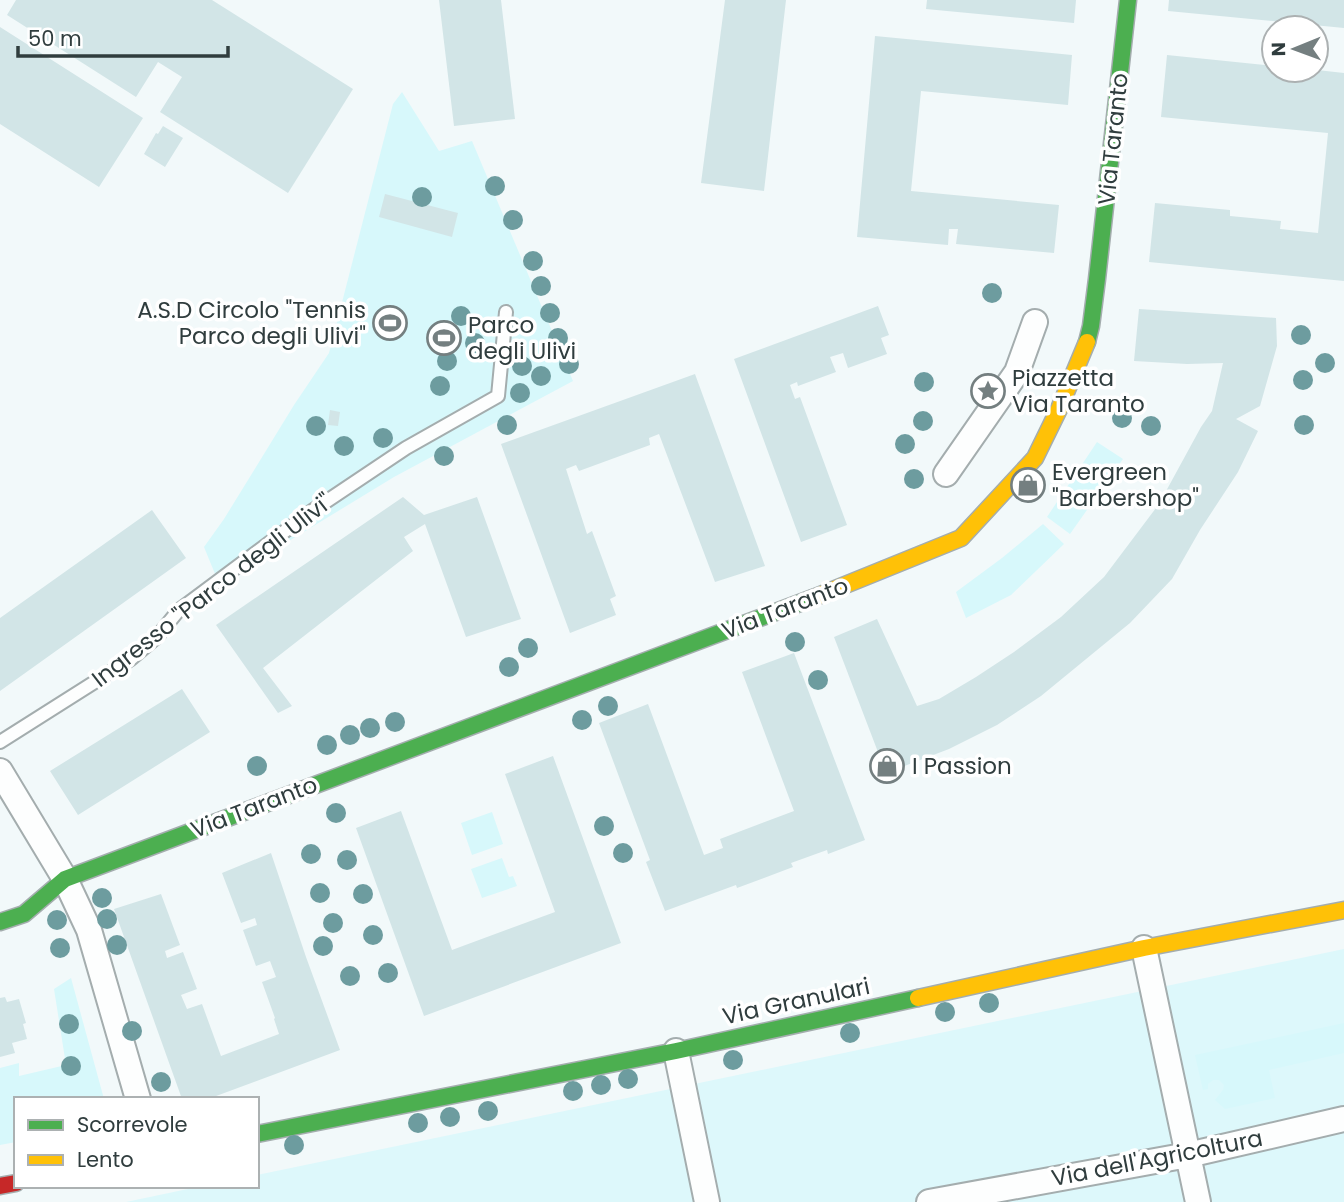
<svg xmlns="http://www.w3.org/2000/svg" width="1344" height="1202" viewBox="0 0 1344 1202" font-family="Poppins,sans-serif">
<rect width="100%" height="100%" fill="#f2f9fa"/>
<path fill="#ddf8fb" d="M1344,949V1202H126L202,1186H257V1175Z"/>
<path fill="#d7f8fb" d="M402,92L439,151L472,141L573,381L394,477L284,544L220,586L204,547L224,519L294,405L329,353L393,104Z
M1097,442L1123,459L1070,534L1047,517Z
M1043,524L1064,544L1011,595L966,618L956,592L1002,558Z
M492,812L503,844L472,855L461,823Z
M502,858L509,877L513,876L517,886L482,898L471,869Z
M71,978L104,1099H16V1142L0,1145V1068L19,1063V1076L66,1065L54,989Z
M1344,1023V1053L1269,1070L1275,1098L1225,1109L1215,1100L1223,1090L1224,1085L1219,1080H1213L1208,1084V1089L1203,1090L1195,1055Z"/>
<path fill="#d2e5e7" d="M16,0H212L353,89L288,193L160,112L182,77L158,62L136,97L7,15Z
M439,0H501L515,119L454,126Z
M725,0H786L764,191L701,183Z
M927,0H1076L1074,23L926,9Z
M1169,0H1344V28L1168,11Z
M0,27L143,118L99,187L0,124Z
M875,36L1072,55L1068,105L921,91L911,191L1059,205L1054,253L956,244L958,229H949L948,245L857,237Z
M1167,55L1274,66V70H1317L1344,73V281L1149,262L1155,203L1230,210V216L1281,221L1280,229L1318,233L1328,133L1161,117Z
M163,126L183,138L165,167L144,154L156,133L158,134Z
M385,194L458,213L452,237L379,217Z
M878,306L889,335L881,338L887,354L848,368L843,353L830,357L836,372L798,386L797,382L790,385L795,399L800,397L847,525L801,542L734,359Z
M1139,309L1276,318L1277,346L1260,406L1236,419L1258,431L1238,472L1200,530L1172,579L1130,623L1041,696L997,725L949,749L886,773L834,637L877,619L917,706L939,699L976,677L1014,652L1061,617L1104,577L1159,504L1201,427L1212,411L1223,363L1187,364L1134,361Z
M695,374L765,566L715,582L659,434L649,438L650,445L579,471L576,465L566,469L587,534L592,531L616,596L610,599L616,615L570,633L501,444Z
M330,410L340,412L338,426L328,425Z
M403,497L424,515L477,497L521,619L466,637L425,524L404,537L413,551L263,668L292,706L278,713L216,625Z
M152,510L186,558L0,691V618Z
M794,653L865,840L828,854L827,850L791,863L793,867L737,888L736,885L665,911L646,862L650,860L599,723L648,704L704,855L723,848L720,839L794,811L742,672Z
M182,689L210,732L78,815L50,771Z
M553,756L621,943L424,1016L356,828L401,811L452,950L555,912L505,774Z
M271,853L306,957L340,1050L208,1099H182L114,909L161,894L180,945L165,951L167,958L183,952L197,989L181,995L187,1009L202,1004L221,1056L279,1034L274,1019L275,1018L262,982L276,977L270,961L256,966L243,930L257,925L255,918L241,923L222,873Z
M5,997L7,1002L19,999L26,1023L23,1024L27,1039L12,1043L15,1053L0,1057V998Z"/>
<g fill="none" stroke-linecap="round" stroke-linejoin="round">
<g stroke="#a4adae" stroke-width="16">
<path id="lane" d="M0,742L131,659L157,637L178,611L312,511L406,448L498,396L506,312"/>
</g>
<g stroke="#a4adae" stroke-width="28">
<path id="street" d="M946,474L1017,372L1035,322
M0,771L65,879L89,930L138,1099
M1144,948L1198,1202
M676,1051L707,1202
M929,1202L1188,1155L1344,1119"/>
</g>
<g stroke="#a4adae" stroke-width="19">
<path id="fast" d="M1087,342L1091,326L1097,279L1128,0
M0,922L24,914L65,879L813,598
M257,1134L676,1051L918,998"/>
</g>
<g stroke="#a4adae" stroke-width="19">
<path id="slow" d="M813,598L961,538L1035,458L1059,409L1087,342
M918,998L1144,948L1344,910"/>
</g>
<g stroke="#a4adae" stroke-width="19">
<path id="jam" d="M0,1186L16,1183"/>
</g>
<use href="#lane" stroke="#fdfefe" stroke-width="12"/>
<use href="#street" stroke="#fdfefe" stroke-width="24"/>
<use href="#fast" stroke="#4caf50" stroke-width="16"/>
<use href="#slow" stroke="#ffc107" stroke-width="16"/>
<use href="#jam" stroke="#c62828" stroke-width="16"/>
</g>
<g fill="#6d9c9f">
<circle cx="495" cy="186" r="10"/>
<circle cx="422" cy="197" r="10"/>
<circle cx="513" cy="220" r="10"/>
<circle cx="533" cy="261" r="10"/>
<circle cx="541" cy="286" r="10"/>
<circle cx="992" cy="293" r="10"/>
<circle cx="550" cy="313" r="10"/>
<circle cx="461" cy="316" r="10"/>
<circle cx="1301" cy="335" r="10"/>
<circle cx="558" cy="338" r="10"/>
<circle cx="475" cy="343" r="10"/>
<circle cx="447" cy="361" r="10"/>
<circle cx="1325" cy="363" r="10"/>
<circle cx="569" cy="364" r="10"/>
<circle cx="522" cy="366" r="10"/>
<circle cx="541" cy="376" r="10"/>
<circle cx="1303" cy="380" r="10"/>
<circle cx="924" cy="382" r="10"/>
<circle cx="440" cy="386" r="10"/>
<circle cx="520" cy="393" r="10"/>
<circle cx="1122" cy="418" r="10"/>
<circle cx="923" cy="421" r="10"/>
<circle cx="507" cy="425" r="10"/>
<circle cx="1304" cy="425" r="10"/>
<circle cx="316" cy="426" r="10"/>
<circle cx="1151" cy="426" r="10"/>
<circle cx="383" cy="438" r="10"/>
<circle cx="905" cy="444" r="10"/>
<circle cx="344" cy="446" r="10"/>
<circle cx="444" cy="456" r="10"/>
<circle cx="914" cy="479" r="10"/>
<circle cx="795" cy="642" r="10"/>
<circle cx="528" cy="648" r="10"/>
<circle cx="509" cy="667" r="10"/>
<circle cx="818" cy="680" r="10"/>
<circle cx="608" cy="706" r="10"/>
<circle cx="582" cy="720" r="10"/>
<circle cx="395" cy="722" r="10"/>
<circle cx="370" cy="728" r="10"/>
<circle cx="350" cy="735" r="10"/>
<circle cx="327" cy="745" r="10"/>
<circle cx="257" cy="766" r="10"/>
<circle cx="336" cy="813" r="10"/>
<circle cx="604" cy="826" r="10"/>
<circle cx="623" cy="853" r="10"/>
<circle cx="311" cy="854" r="10"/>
<circle cx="347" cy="860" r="10"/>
<circle cx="320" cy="893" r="10"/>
<circle cx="363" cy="894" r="10"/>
<circle cx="102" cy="898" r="10"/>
<circle cx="107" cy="919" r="10"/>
<circle cx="57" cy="920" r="10"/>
<circle cx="333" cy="923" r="10"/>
<circle cx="373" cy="935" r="10"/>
<circle cx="117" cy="945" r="10"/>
<circle cx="323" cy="946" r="10"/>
<circle cx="60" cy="948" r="10"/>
<circle cx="388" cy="973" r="10"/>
<circle cx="350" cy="976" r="10"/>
<circle cx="989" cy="1003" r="10"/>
<circle cx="945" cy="1012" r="10"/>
<circle cx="69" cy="1024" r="10"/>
<circle cx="132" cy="1031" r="10"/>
<circle cx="850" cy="1033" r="10"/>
<circle cx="733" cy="1060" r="10"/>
<circle cx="71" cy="1066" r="10"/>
<circle cx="628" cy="1079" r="10"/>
<circle cx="161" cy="1082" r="10"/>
<circle cx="601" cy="1085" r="10"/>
<circle cx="573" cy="1091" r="10"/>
<circle cx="488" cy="1111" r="10"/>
<circle cx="450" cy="1117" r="10"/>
<circle cx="418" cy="1123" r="10"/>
<circle cx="294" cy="1145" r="10"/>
</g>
<defs>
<g id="stadium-ring" transform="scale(1.75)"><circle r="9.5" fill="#fff" stroke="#747f80" stroke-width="1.5"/><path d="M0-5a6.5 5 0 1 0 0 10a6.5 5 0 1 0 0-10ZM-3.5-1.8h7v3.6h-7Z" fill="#747f80"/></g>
<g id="sight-ring" transform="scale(1.75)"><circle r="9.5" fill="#fff" stroke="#747f80" stroke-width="1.5"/><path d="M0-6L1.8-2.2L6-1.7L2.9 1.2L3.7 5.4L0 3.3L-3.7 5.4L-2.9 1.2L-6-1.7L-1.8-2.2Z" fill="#747f80"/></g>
<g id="shop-ring" transform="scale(1.75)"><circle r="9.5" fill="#fff" stroke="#747f80" stroke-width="1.5"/><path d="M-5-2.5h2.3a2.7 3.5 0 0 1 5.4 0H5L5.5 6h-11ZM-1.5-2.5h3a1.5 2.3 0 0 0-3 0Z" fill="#747f80"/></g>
</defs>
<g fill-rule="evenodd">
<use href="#stadium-ring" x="390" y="323"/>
<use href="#stadium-ring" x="444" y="338"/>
<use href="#sight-ring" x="988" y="391"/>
<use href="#shop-ring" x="1028" y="485"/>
<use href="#shop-ring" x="887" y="766"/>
</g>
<g text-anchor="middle" stroke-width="7" stroke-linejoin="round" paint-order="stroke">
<g font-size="23" fill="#303d3e" stroke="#fff">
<text transform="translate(1113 139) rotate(-84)" y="8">Via Taranto</text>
<text transform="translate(212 590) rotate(-38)" y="8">Ingresso "Parco degli Ulivi"</text>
<text transform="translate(785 608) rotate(-21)" y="8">Via Taranto</text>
<text transform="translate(254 807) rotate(-21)" y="8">Via Taranto</text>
<text transform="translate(796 1001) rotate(-12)" y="8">Via Granulari</text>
<text transform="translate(1157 1158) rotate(-11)" y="8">Via dell'Agricoltura</text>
</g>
<g font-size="23" fill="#303d3e" stroke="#fff" text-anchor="start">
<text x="366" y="318" text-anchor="end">A.S.D Circolo "Tennis<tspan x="366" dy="26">Parco degli Ulivi"</tspan></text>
<text x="468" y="333">Parco<tspan x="468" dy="26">degli Ulivi</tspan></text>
<text x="1012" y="386">Piazzetta<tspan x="1012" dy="26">Via Taranto</tspan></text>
<text x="1052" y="480">Evergreen<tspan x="1052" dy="26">"Barbershop"</tspan></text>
<text x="912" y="774">I Passion</text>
</g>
</g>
<rect x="14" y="1097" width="245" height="91" fill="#ffffff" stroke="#acb1b2" stroke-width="2"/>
<rect x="28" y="1120" width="35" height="10" fill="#4caf50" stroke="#acb1b2" stroke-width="2"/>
<text x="77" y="1132" font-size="21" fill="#303d3e">Scorrevole</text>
<rect x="28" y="1155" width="35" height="10" fill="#ffc107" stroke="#acb1b2" stroke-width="2"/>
<text x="77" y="1167" font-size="21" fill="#303d3e">Lento</text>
<g transform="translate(1295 49) rotate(269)"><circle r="33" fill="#ffffff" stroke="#acb1b2" stroke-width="2"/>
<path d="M0-5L12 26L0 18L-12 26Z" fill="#747f80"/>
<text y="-10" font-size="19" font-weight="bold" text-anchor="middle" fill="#303d3e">N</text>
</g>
<path d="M18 46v10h210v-10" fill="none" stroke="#303d3e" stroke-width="3.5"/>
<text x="28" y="46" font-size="21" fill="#303d3e" stroke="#ffffff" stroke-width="5" paint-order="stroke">50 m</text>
</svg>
